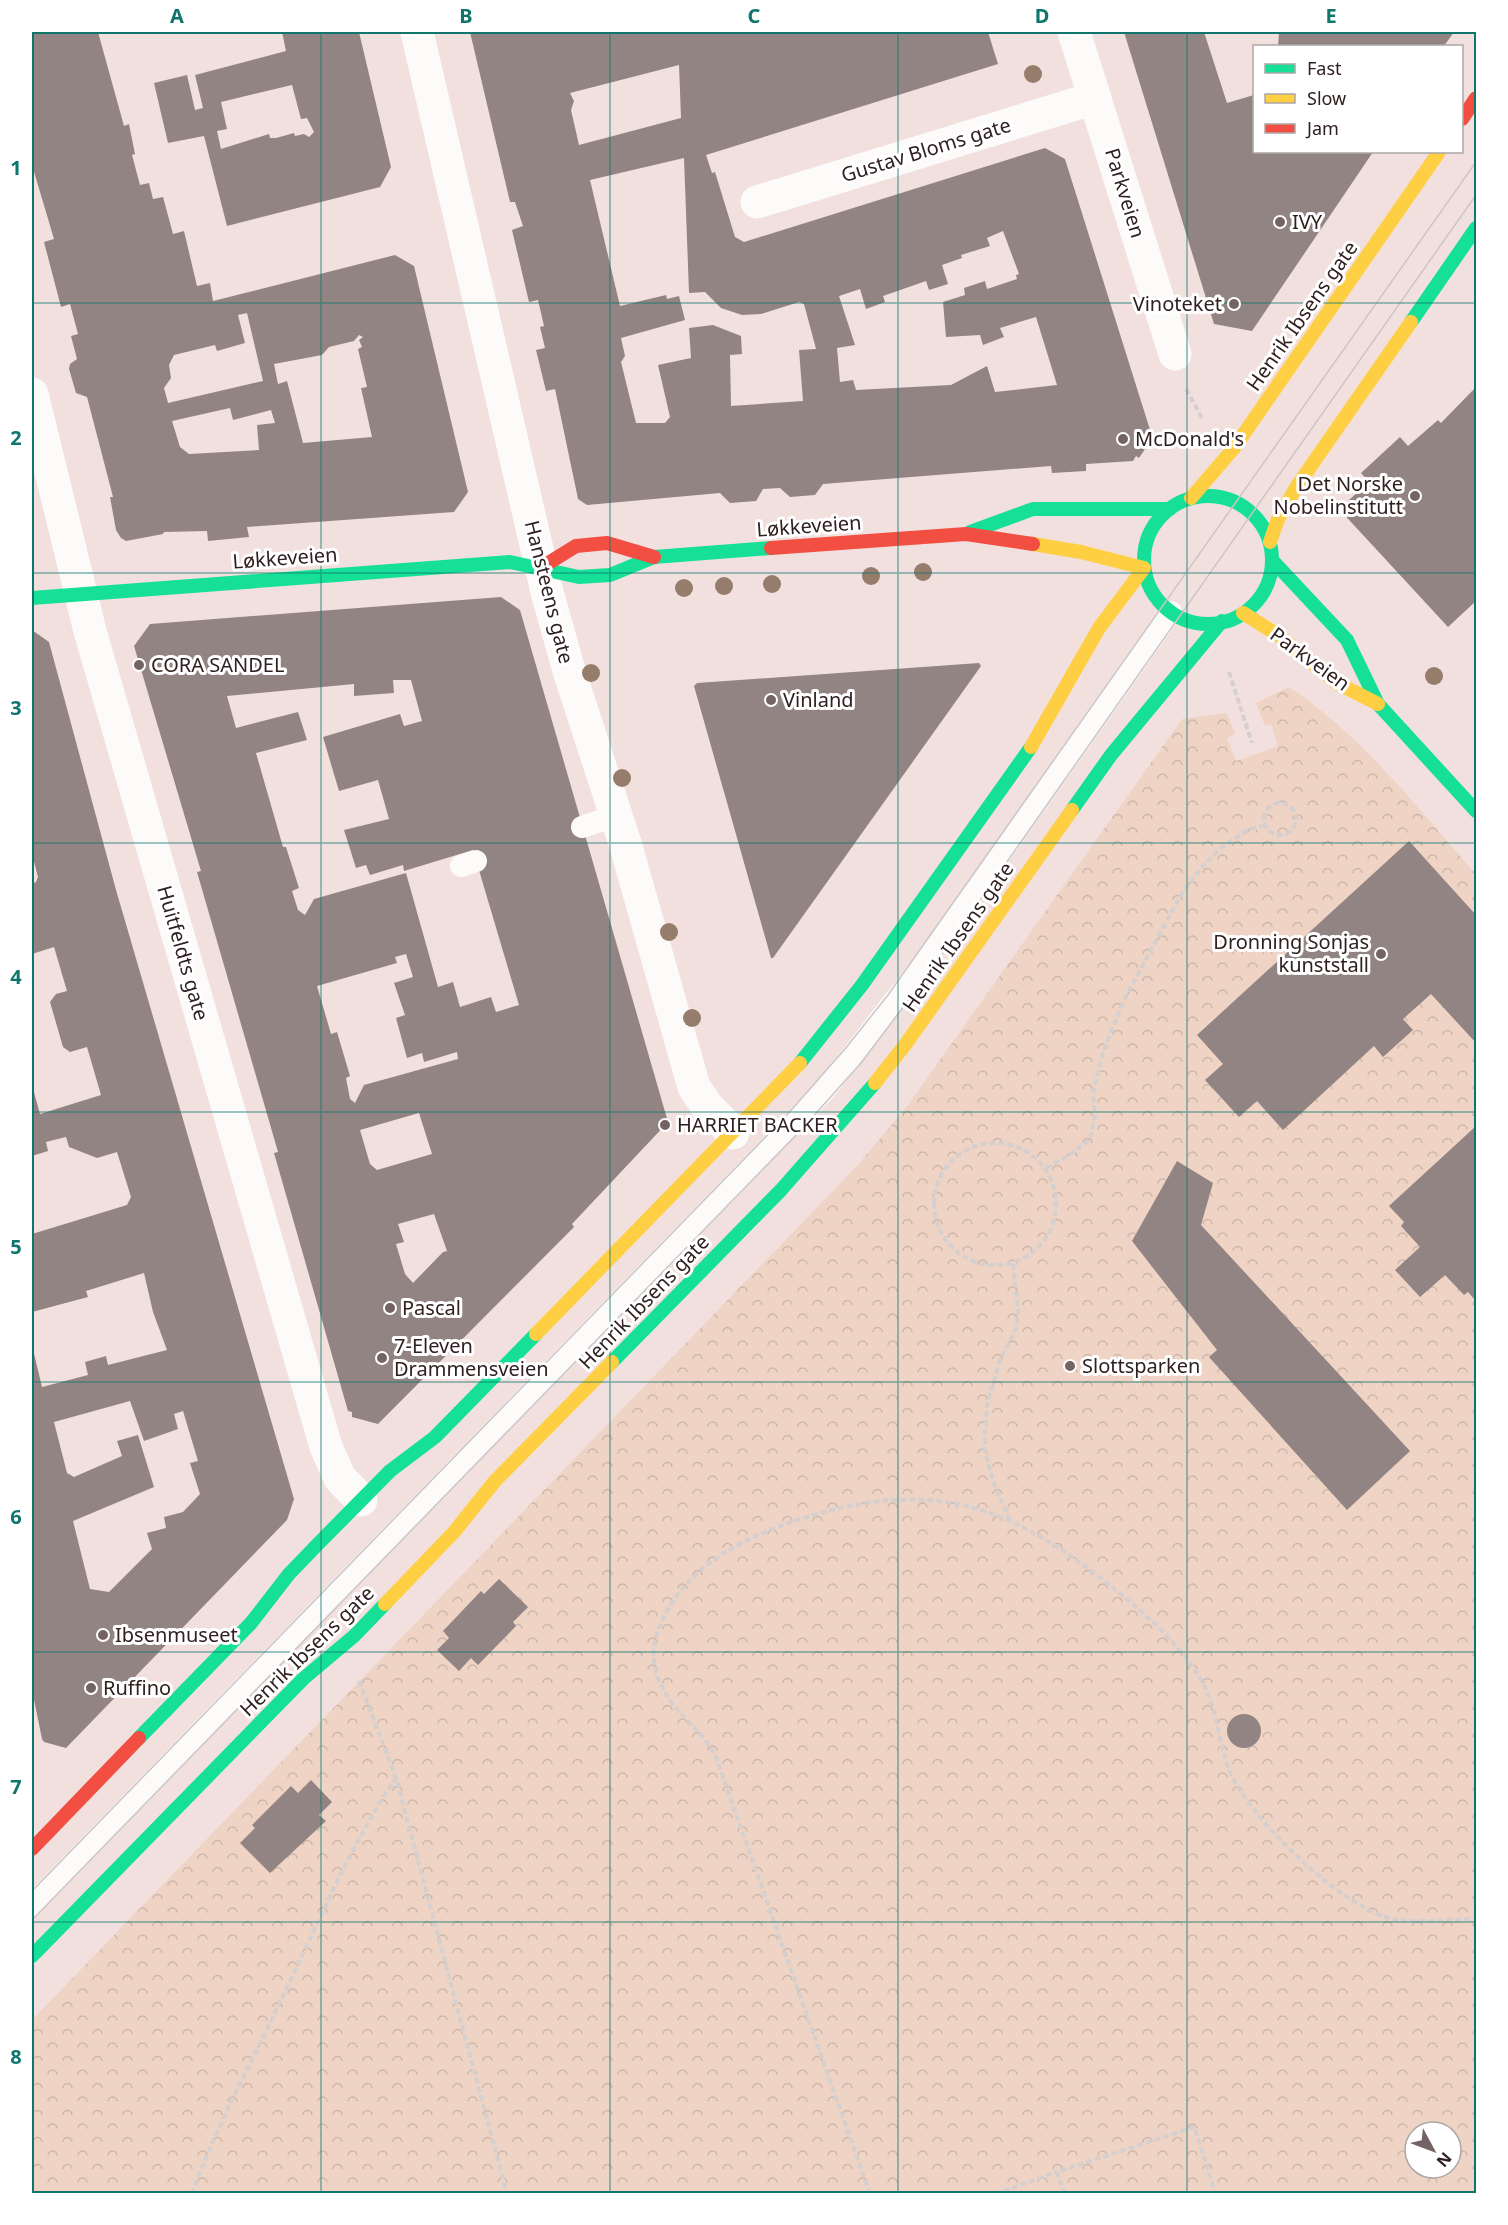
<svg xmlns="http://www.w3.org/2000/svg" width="1508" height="2225" viewBox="0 0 1508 2225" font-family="'Noto Sans',sans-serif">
<defs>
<pattern id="park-crowns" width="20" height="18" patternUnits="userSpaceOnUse" patternTransform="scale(1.5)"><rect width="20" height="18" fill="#efd4c5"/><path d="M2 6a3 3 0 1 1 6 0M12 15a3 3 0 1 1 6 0" fill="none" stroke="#cdb6a9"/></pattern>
</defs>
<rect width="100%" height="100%" fill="#f2e0df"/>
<path fill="url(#park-crowns)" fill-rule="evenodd" d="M1289,687C1362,735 1418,809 1476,874V2193H32V2020L856,1167L908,1105L1182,719L1227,713L1235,734L1227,738L1236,761L1278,746L1271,724L1265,726L1256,703ZM1415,2132H1451V2168H1415Z"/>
<path fill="#928482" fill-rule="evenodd" d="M32,32H98L124,126L129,124L135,154L132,155L140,185L149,183L153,199L163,197L173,234L184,231L197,286L210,283L213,301L395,255L414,266L468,492L454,512L247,527L249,537L208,541L207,531L164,532L163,534L126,541L121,538L116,530L110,497H113L87,397L76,393L69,369L70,364L77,359L71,336L78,334L70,304L61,307L44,242L54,239L32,165ZM247,313L263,381L168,403L164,388L171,378L169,365L174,355L215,345L217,351L245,343L238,315ZM359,335L363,337L359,340L362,347L358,349L367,387L361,388L372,437L303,443L287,381L278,384L274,364L322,355L329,347L354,341ZM230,408L233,420L271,410L275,423L257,425L259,450L189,454L180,447L172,421Z
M282,32H359L391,167L380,187L227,226L204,136L168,143L154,83L187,75L195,110L203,108L195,75L286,51ZM292,85L301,119L307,118L314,132L309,137L304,134L295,136L294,133L276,138H270L269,134L221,149L217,131L227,129L221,102Z
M470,32H988L998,64L706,155L712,173L715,172L735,237L744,242L1045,148L1065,159L1151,433L1148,438L1151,440L1139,458L1136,456L1133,461L1086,464V471L1052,473L1051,466L823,484L815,495L790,497L780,488L763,489L756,501L730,503L720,493L587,505L578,499L577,494L555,389L546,391L536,350L545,348L540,327L544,326L538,300L529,302L512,230L523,226L515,202H510ZM679,65L681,118L579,145L571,110L574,101L570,93ZM684,158L689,293L705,292L721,308L742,315L761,314L799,302L804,304L816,349L799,350L803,401L731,406L730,355L742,354L741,336L713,325L689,328L691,358L658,365L670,417L665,423H636L621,362L625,356L621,338L685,320L679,296L667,299L666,295L620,306L590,180ZM1003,231L1019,274L1016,275L1017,279L987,289L985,281L964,288L965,295L943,302L946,337L980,335L983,345L1004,337L1000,328L1036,317L1057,385L995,392L987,366L951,385L856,390L853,380L840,382L837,348L855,345L839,296L860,289L866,309L885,302L883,296L926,281L929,290L948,284L942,265L962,258L961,255L990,246L987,238Z
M1124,32H1204L1227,103L1254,95V152H1373L1252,331L1214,324Z
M1279,32H1454L1444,46H1278Z
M1476,387V601L1448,627L1339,509L1369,482L1361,473L1400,437L1408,446L1438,420L1441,423Z
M501,597L520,610L668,1122L572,1224L574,1227L378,1424L352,1417V1412L348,1411L274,1153L278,1152L197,872L201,871L134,646L150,624ZM393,680H411L422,721L404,726L400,714L323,737L339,791L378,780L389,819L344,830L356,868L366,865L370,875L403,865L404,871L473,850L519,1005L496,1012L491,997L460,1007L453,982L438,987L406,873L314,899L305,915L298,910L292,891L299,888L286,847H283L256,753L307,740L298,712L236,728L227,696L354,684V696L394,693ZM406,954L413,977L394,983L405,1015L396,1018L407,1058L422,1053L424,1062L457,1052L458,1059L364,1085L355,1103L350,1099L346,1078L350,1076L337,1032L331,1034L317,986L397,963L395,957ZM419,1113L432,1154L377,1170L370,1164L360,1130ZM434,1214L447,1251L443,1252L413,1283L405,1274L396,1244L404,1242L398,1224Z
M32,630L49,642L116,890L294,1499L287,1520L66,1748L44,1742L42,1739L32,1690V1345L42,1387L88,1375L85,1362L106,1356L108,1365L167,1350L153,1312L144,1273L86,1291L88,1297L32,1312V1234L127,1205L131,1197L117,1152L97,1158L69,1147L66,1137L46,1142L48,1151L32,1156V1085L40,1114L101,1095L87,1047L70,1052L63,1047L50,1002L56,994L67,991L54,947L32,954V884L36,882L38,877L32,854ZM130,1401L144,1441L178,1429L174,1414L183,1411L198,1461L190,1463L200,1494L183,1512L164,1517L166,1528L147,1533L152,1549L109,1592L90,1589L73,1521L154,1487L138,1435L117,1441L122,1456L74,1477L67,1473L54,1422Z
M979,663L981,666L773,958H771L694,686L697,683Z
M1409,841L1476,915V1043L1431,994L1403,1019L1413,1030L1383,1057L1374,1046L1283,1130L1257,1101L1239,1117L1205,1080L1223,1064L1197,1035Z
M1476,1126V1301L1468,1292L1464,1295L1445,1275L1420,1297L1395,1270L1420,1247L1401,1226L1404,1222L1389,1206Z
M1177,1161L1213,1183L1201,1225L1410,1451L1347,1510L1209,1357L1217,1350L1132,1241Z
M499,1579L528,1607L513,1622L516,1626L478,1665L471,1658L459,1671L437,1650L449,1638L443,1631L481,1591L484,1594Z
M1227 1731a17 17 0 1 1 34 0a17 17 0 1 1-34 0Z
M311,1780L332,1802L319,1815L326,1821L270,1873L240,1843L255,1828L252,1825L291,1786L298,1793Z"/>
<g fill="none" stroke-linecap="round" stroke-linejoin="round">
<path stroke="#d5cfcf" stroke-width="4" stroke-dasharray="6 3" stroke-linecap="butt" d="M1186,389L1203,420
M1229,672L1252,743
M1264 819a16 16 0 1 1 32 0a16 16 0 1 1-32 0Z
M934 1204a61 61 0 1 1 122 0a61 61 0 1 1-122 0Z
M1046,1168L1069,1155L1090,1139L1095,1116L1093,1094L1103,1052L1124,1000L1182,893L1202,867L1222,847L1248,830L1265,825
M1010,1520L994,1484L984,1448L987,1405L1000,1360L1016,1329L1018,1309L1013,1263
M359,1681L396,1778L507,2194
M192,2194C215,2129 249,2068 278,2006C315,1930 348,1850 395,1779
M870,2194L716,1757C707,1739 695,1729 682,1715C647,1676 645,1644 673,1601C706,1551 772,1526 828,1511C947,1480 1019,1513 1112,1587C1145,1614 1178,1642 1200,1678C1217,1706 1218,1740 1229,1770C1248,1817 1347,1914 1398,1920C1423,1923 1451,1919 1476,1919
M995,2194L1057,2172
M1065,2194L1057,2172L1194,2127L1216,2194"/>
<path stroke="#fdfafa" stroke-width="22" d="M582,827L615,816
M461,866L476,861
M32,1905L825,1090L920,968L1171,612"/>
<path stroke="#fdfafa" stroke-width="33" d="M417,32L547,592L570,674L625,843L694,1087L706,1105L733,1133
M1074,32L1175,354
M757,202L1095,98
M32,394L90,631L326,1447L340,1478L361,1500"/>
<path stroke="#16e098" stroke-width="14" d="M1411,322L1476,228
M1144 560a64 64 0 1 1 128 0a64 64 0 1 1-128 0Z
M970,532L1033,509H1170
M1272,560L1347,640L1378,704L1476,811
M32,598L510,562L579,577L610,575L654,557L771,548
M1072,810L1111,755L1222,621
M800,1063L862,985L1031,747
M612,1362L781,1190L875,1083
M139,1738L251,1623L289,1574L316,1546L390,1471L435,1437L536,1334
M32,1956L303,1679L354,1636L385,1604"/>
<path stroke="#ffcf43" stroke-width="14" d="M1191,498L1234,448L1439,152
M1270,542L1278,519L1297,486L1411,322
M1033,544L1081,552L1144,568
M1243,613L1278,635L1337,683L1378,704
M1031,747L1099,628L1144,568
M875,1083L905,1045L1072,810
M536,1334L800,1063
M385,1604L454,1532L495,1481L612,1362"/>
<path stroke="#f24e42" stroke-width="14" d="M1462,119L1476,98
M771,548L966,534L1033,544
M542,567L576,546L607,543L654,557
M32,1849L139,1738"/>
<path stroke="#cbc6c6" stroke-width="1.5" d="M32,1891L786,1116L845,1049L888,995L1476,162
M32,1920L801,1130L861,1063L928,974L1476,195"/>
</g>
<g fill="#967c6a">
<circle cx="1033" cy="74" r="9"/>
<circle cx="923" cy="572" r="9"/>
<circle cx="871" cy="576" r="9"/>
<circle cx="772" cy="584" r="9"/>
<circle cx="724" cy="586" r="9"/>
<circle cx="684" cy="588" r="9"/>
<circle cx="591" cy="673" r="9"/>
<circle cx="1434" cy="676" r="9"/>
<circle cx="622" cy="778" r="9"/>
<circle cx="669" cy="932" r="9"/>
<circle cx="692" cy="1018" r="9"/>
</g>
<path fill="none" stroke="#0f766e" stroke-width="1.5" stroke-opacity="0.55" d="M321,32V2194M610,32V2194M898,32V2194M1187,32V2194M32,303H1476M32,573H1476M32,843H1476M32,1112H1476M32,1382H1476M32,1652H1476M32,1922H1476"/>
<g fill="#746364" stroke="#fff" stroke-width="2">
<circle cx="1280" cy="222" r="6"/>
<circle cx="1234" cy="304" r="6"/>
<circle cx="1123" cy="439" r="6"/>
<circle cx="1415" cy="496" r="6"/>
<circle cx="139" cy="665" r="6"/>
<circle cx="771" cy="700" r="6"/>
<circle cx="1381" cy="954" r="6"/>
<circle cx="665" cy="1125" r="6"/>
<circle cx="390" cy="1308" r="6"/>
<circle cx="382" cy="1358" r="6"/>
<circle cx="1070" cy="1366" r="6"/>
<circle cx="103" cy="1635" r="6"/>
<circle cx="91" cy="1688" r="6"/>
</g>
<g text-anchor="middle" stroke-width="6" stroke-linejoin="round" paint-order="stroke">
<g font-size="20" fill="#302021" stroke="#fff">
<text transform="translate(926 150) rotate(-17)" y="7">Gustav Bloms gate</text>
<text transform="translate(1125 193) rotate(73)" y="7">Parkveien</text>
<text transform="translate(1302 316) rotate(-55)" y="7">Henrik Ibsens gate</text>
<text transform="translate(809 526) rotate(-4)" y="7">Løkkeveien</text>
<text transform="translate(285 558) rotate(-4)" y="7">Løkkeveien</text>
<text transform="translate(549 592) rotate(76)" y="7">Hansteens gate</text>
<text transform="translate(1310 659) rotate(36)" y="7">Parkveien</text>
<text transform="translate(958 937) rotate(-55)" y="7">Henrik Ibsens gate</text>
<text transform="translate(183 953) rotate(74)" y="7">Huitfeldts gate</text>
<text transform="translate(644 1302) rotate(-46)" y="7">Henrik Ibsens gate</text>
<text transform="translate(307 1651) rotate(-44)" y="7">Henrik Ibsens gate</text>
</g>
<g font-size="20" fill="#302021" stroke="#fff" text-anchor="start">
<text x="1292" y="229">IVY</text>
<text x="1222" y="311" text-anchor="end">Vinoteket</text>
<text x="1135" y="446">McDonald's</text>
<text x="1403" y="491" text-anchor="end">Det Norske<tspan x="1403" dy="23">Nobelinstitutt</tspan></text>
<text x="151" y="672">CORA SANDEL</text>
<text x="783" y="707">Vinland</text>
<text x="1369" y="949" text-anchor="end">Dronning Sonjas<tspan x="1369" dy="23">kunststall</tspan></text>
<text x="677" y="1132">HARRIET BACKER</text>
<text x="402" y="1315">Pascal</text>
<text x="394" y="1353">7-Eleven<tspan x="394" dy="23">Drammensveien</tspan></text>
<text x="1082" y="1373">Slottsparken</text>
<text x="115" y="1642">Ibsenmuseet</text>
<text x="103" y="1695">Ruffino</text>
</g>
</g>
<rect width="1508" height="2225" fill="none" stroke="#ffffff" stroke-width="66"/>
<rect x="1253" y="45" width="210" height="108" fill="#ffffff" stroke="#aca6a6" stroke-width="1.5"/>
<rect x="1265" y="64" width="30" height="9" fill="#16e098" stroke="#aca6a6" stroke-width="1.5"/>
<text x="1307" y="75" font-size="18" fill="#302021">Fast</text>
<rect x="1265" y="94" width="30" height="9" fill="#ffcf43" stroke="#aca6a6" stroke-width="1.5"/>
<text x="1307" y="105" font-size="18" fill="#302021">Slow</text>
<rect x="1265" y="124" width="30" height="9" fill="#f24e42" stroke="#aca6a6" stroke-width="1.5"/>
<text x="1307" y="135" font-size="18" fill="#302021">Jam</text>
<g transform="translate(1433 2150) rotate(131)"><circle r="28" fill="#ffffff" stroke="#aca6a6" stroke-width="1.5"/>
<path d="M0-4.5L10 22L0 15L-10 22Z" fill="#746364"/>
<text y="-9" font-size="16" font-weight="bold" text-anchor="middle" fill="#302021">N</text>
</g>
<rect x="33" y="33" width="1442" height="2159" fill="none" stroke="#0f766e" stroke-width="2"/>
<g font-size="20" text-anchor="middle" font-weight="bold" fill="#0f766e">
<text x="177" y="23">A</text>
<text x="466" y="23">B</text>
<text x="754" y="23">C</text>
<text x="1042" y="23">D</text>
<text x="1331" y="23">E</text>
<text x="16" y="175">1</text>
<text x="16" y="445">2</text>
<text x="16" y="715">3</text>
<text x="16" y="984">4</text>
<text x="16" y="1254">5</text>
<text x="16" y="1524">6</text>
<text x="16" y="1794">7</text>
<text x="16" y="2064">8</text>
</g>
</svg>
